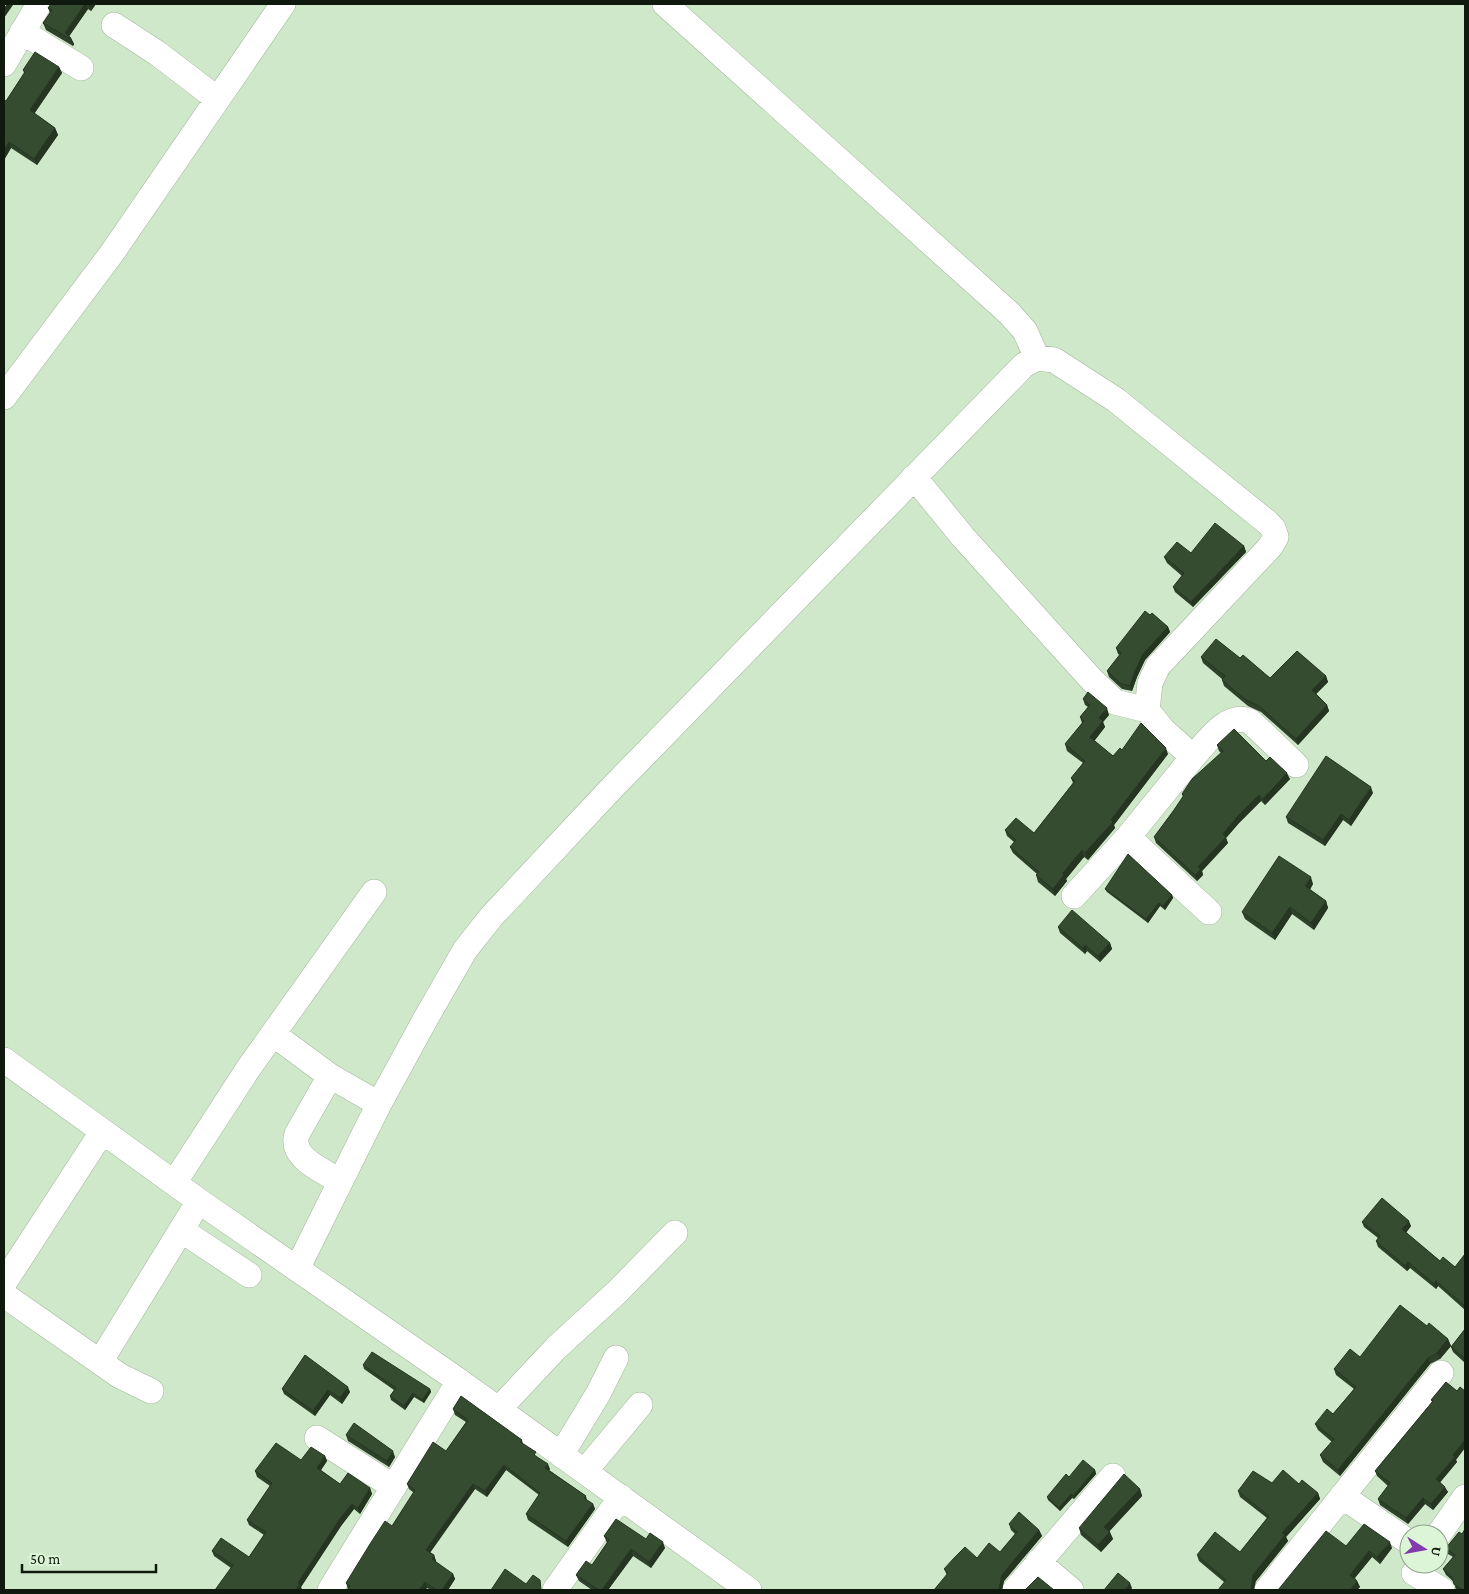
<svg xmlns="http://www.w3.org/2000/svg" width="1469" height="1594" viewBox="0 0 1469 1594" font-family="'Crimson Pro',serif">
<rect width="100%" height="100%" fill="#d0e8ca"/>
<g fill="none" stroke-linecap="round" stroke-linejoin="round">
<g stroke="#9fb699" stroke-width="26">
<path id="minor" d="M665,4L1009,313L1025,331L1037,358
M114,25L157,53L216,98
M22,32L81,68
M4,64L39,4
M4,397L112,253L283,4
M914,477L963,537L1092,680L1115,702L1147,710
M1193,757C1207,742 1228,710 1251,722L1296,765
M1128,837L1209,912
M273,1034L330,1076L379,1104
M4,1060L199,1201L459,1381L749,1590
M330,1076L297,1134C289,1158 324,1171 340,1181
M174,1183L248,1069L374,892
M181,1230L249,1275
M297,1269L379,1104L426,1018L465,950L491,917L609,791L1024,365L1037,358L1054,360L1116,400L1268,523L1273,528L1276,537L1270,547L1158,666L1150,683L1147,710L1163,730L1193,757L1128,837L1074,896
M4,1283L102,1132
M4,1295L120,1376L151,1391
M100,1362L199,1201
M498,1410L556,1348L616,1293L675,1233
M317,1438L394,1487
M561,1455L598,1394L616,1358
M585,1471L640,1405
M1342,1496L1409,1542
M1439,1534L1465,1497
M1038,1562L1071,1590
M1414,1573L1442,1590
M330,1590L459,1381
M555,1590L621,1497
M1015,1590L1113,1476
M1267,1590L1441,1373"/>
</g>
<use href="#minor" stroke="#fff" stroke-width="25"/>
</g>
<path fill="#2e412a" d="M51,4H96L91,11L88,9L69,36L71,38L74,44L73,46L46,30L43,23L50,13L48,8Z
M59,67L62,73L34,114L55,128L58,135L37,165L11,148L4,160V100L6,101L24,73L23,70Z
M1244,546L1246,552L1193,607L1175,592L1173,587L1182,576L1167,563L1164,557Z
M1150,615L1168,627L1170,632L1145,660L1137,677L1132,691L1122,689L1109,677L1107,671L1120,655L1118,654L1116,648Z
M1201,657L1240,658L1270,678L1326,676L1328,682L1316,694L1327,705L1329,711L1298,745L1261,712L1248,706L1224,686L1222,680V679L1203,663Z
M1083,699L1109,715L1103,722L1105,727L1094,741L1113,756L1122,750L1168,754L1114,825L1115,828L1088,860L1084,857L1066,879L1067,881L1055,896L1038,882L1036,875L1037,874L1013,853L1010,847L1014,842L1007,836L1005,830L1034,833L1073,783L1071,778L1083,763L1067,751L1065,744L1082,723L1080,717L1088,707L1085,705Z
M1217,745L1266,761L1290,779L1265,805L1261,801L1239,823L1226,838L1228,843L1202,871L1203,875L1197,881L1156,843L1154,837L1174,810L1183,797L1182,794L1221,753L1219,751Z
M1373,793L1351,826L1343,820L1325,846L1288,823L1286,817Z
M1313,884L1310,890L1326,901L1328,908L1314,930L1292,914L1275,940L1245,919L1242,912Z
M1105,889L1172,895L1173,898L1165,910L1160,906L1148,923L1107,892Z
M1058,927L1110,943L1112,949L1100,962L1087,951L1085,954L1060,933Z
M1362,1222L1411,1226L1406,1233L1440,1261L1455,1267L1465,1254V1310L1438,1286L1436,1289L1410,1268L1407,1271L1378,1247L1376,1241L1378,1238L1364,1227Z
M1427,1326L1448,1339L1451,1346L1440,1359L1430,1364L1340,1476L1323,1462L1320,1455L1332,1442L1318,1430L1315,1424L1333,1414L1354,1389L1336,1375L1334,1369Z
M1465,1329V1363L1453,1352L1451,1347Z
M305,1355L350,1392L342,1404L330,1395L315,1416L284,1394L282,1389Z
M363,1365L430,1389L431,1392L424,1403L414,1397L405,1410L391,1400L390,1396L394,1390L364,1369Z
M1446,1382L1456,1460L1457,1462L1440,1482L1448,1492L1433,1510L1425,1504L1408,1524L1380,1505L1378,1499L1388,1486L1377,1476L1375,1471L1432,1402L1431,1400Z
M453,1409L522,1440L523,1444L538,1458L550,1469L549,1470L586,1496L587,1500L593,1504L595,1509L568,1547L528,1520L526,1514L539,1495L506,1470L487,1497L475,1489L430,1553L434,1555L436,1561V1562L453,1574L455,1579L448,1590H431L427,1588L425,1590H347L348,1589L346,1583L392,1526L414,1493L409,1489L407,1484L446,1451L466,1422L455,1415Z
M346,1435L395,1457L389,1467L348,1441Z
M325,1456L327,1461L321,1470L340,1484L370,1488L372,1494L360,1514L354,1509L341,1526L301,1587L302,1590H215L231,1568L214,1556L212,1551L249,1557L264,1535L249,1525L247,1520L270,1486L257,1477L255,1471Z
M1095,1470L1096,1474L1074,1499L1072,1498L1060,1511L1048,1500L1047,1497L1069,1477Z
M1272,1483L1299,1484L1318,1493L1320,1499L1286,1537L1288,1541L1256,1581L1224,1582L1199,1561L1197,1555L1240,1552L1267,1518L1240,1497L1238,1491Z
M1140,1489L1142,1496L1109,1531L1113,1539L1101,1552L1081,1535L1079,1528Z
M1009,1524L1039,1530L1042,1536L1004,1581L1002,1590H934L947,1575L944,1569L1000,1552L1015,1534L1011,1530Z
M1459,1532L1465,1590H1456L1454,1582L1446,1575L1443,1569L1453,1557L1448,1554L1446,1548Z
M604,1536L646,1539L665,1548L651,1568L633,1556L608,1590H592L579,1581L576,1575L592,1565L607,1543Z
M1346,1546L1392,1548L1380,1564L1372,1557L1355,1578L1357,1581L1360,1587L1357,1590Z"/>
<path fill="#263522" d="M7,4H13V5L4,18V8Z
M85,4H86L88,9L68,38L65,33Z
M88,4H96L91,11Z
M71,38L74,44L73,46L70,39Z
M59,67L62,73L32,117L30,110Z
M55,128L58,135L37,165L34,159Z
M9,142L11,148L4,160V150Z
M1244,546L1246,552L1193,607L1191,602Z
M1168,627L1170,632L1145,660L1137,677L1132,691L1130,686L1135,671L1143,654Z
M1326,676L1328,682L1314,696L1312,690Z
M1327,705L1329,711L1298,745L1296,739Z
M1107,708L1109,715L1103,722L1105,727L1092,744L1090,737L1099,718Z
M1166,748L1168,754L1114,825L1115,828L1088,860L1085,853Z
M1287,773L1290,779L1265,805L1263,799Z
M1371,787L1373,793L1351,826L1349,820Z
M1259,795L1261,801L1239,823L1226,838L1228,843L1202,871L1203,875L1197,881L1195,875L1198,867L1223,834L1237,817Z
M1341,814L1343,820L1325,846L1323,840Z
M1082,850L1084,857L1066,879L1067,881L1055,896L1053,889L1063,873Z
M1311,877L1313,884L1307,893L1305,886Z
M1172,895L1173,898L1165,910L1163,906Z
M1326,901L1328,908L1314,930L1311,923Z
M1159,903L1160,906L1148,923L1146,919Z
M1290,907L1292,914L1275,940L1272,933Z
M1110,943L1112,949L1100,962L1098,956Z
M1085,945L1087,951L1085,954L1083,948Z
M1409,1221L1411,1226L1404,1235L1402,1229Z
M1408,1262L1410,1268L1407,1271L1405,1266Z
M1436,1281L1438,1286L1436,1289L1434,1284Z
M1448,1339L1451,1346L1440,1359L1437,1353Z
M1428,1358L1430,1364L1340,1476L1338,1470Z
M348,1387L350,1392L342,1404L340,1398Z
M430,1389L431,1392L424,1403L422,1400Z
M328,1390L330,1395L315,1416L313,1411Z
M413,1393L414,1397L405,1410L404,1406Z
M1465,1439V1448L1456,1460L1457,1462L1438,1485L1436,1479L1453,1455Z
M393,1451L395,1457L389,1467L387,1461Z
M325,1456L327,1461L319,1473L317,1468Z
M548,1464L550,1469L547,1473L545,1468Z
M504,1465L506,1470L487,1497L485,1491Z
M1095,1470L1096,1474L1074,1499L1073,1496Z
M473,1484L475,1489L428,1555L426,1550Z
M1445,1487L1448,1492L1433,1510L1431,1504Z
M370,1488L372,1494L360,1514L358,1508Z
M1140,1489L1142,1496L1107,1534L1104,1527Z
M1318,1493L1320,1499L1286,1537L1288,1541L1256,1581L1254,1590H1252L1251,1589L1253,1575L1282,1533Z
M1071,1494L1072,1498L1060,1511L1059,1508Z
M1423,1498L1425,1504L1408,1524L1406,1518Z
M352,1504L354,1509L341,1526L301,1587L302,1590H296L298,1583L339,1520Z
M593,1504L595,1509L568,1547L566,1541Z
M1039,1530L1042,1536L1004,1581L1002,1590H1000L999,1589L1002,1575Z
M1110,1532L1113,1539L1101,1552L1098,1545Z
M663,1542L665,1548L651,1568L649,1562Z
M1390,1542L1392,1548L1380,1564L1377,1557Z
M631,1549L633,1556L608,1590H602Z
M1369,1551L1372,1557L1352,1581L1350,1575Z
M434,1555L436,1561L434,1565L432,1559Z
M453,1574L455,1579L448,1590H442Z
M1357,1581L1360,1587L1357,1590H1350Z
M425,1582L427,1588L425,1590H419Z
M1130,1583L1132,1588L1131,1590H1124Z"/>
<path fill="#364c31" stroke="#263522" d="M51,4H85L65,33L71,38L70,39L43,23L52,10L48,8Z
M35,52L59,67L30,110L55,128L34,159L9,142L4,150V100L6,101L25,72L23,70Z
M1215,523L1244,546L1191,602L1173,587L1184,573L1164,557L1177,542L1191,553Z
M1145,611L1150,615L1152,613L1168,627L1143,654L1135,671L1130,686L1120,683L1107,671L1121,653L1116,648Z
M1216,639L1240,658L1243,655L1270,678L1297,651L1326,676L1312,690L1327,705L1296,739L1259,706L1246,700L1222,680L1225,676L1201,657Z
M1088,692L1107,708L1099,718L1103,721L1090,737L1113,756L1120,748L1122,750L1141,723L1166,748L1111,820L1113,822L1085,853L1082,850L1063,873L1064,875L1053,889L1036,875L1039,872L1010,847L1016,840L1005,830L1016,818L1034,833L1075,781L1071,778L1085,761L1065,744L1084,721L1080,717L1090,705L1083,699Z
M1234,729L1266,761L1270,757L1287,773L1263,799L1259,795L1237,817L1223,834L1226,837L1198,867L1201,869L1195,875L1154,837L1174,810L1184,795L1182,794L1192,779L1223,751L1217,745Z
M1326,756L1371,787L1349,820L1341,814L1323,840L1286,817Z
M1128,854L1172,895L1163,906L1159,903L1146,919L1105,889Z
M1279,856L1311,877L1305,886L1326,901L1311,923L1290,907L1272,933L1242,912Z
M1072,910L1110,943L1098,956L1085,945L1083,948L1058,927Z
M1382,1198L1409,1221L1402,1229L1440,1261L1443,1257L1455,1267L1465,1254V1306L1436,1281L1434,1284L1408,1262L1405,1266L1376,1241L1380,1236L1362,1222Z
M1400,1305L1427,1326L1429,1323L1448,1339L1437,1353L1428,1358L1338,1470L1320,1455L1334,1439L1315,1424L1327,1409L1333,1414L1356,1387L1334,1369L1350,1349L1360,1357Z
M1465,1329V1359L1451,1347Z
M372,1352L430,1389L422,1400L413,1393L404,1406L390,1396L396,1388L363,1365Z
M305,1355L348,1387L340,1398L328,1390L313,1411L282,1389Z
M1446,1382L1457,1391L1460,1387L1465,1391V1439L1453,1455L1455,1457L1436,1479L1445,1487L1431,1504L1423,1498L1406,1518L1378,1499L1390,1483L1375,1471L1433,1401L1431,1400Z
M461,1396L522,1440L520,1442L536,1452L534,1455L548,1464L545,1468L586,1496L584,1498L593,1504L566,1541L526,1514L540,1493L504,1465L485,1491L473,1484L426,1550L434,1555L432,1559L453,1574L442,1590H437L425,1582L419,1590H347L350,1586L346,1583L370,1544L385,1521L392,1526L415,1490L407,1484L433,1442L446,1451L468,1420L453,1409Z
M354,1423L393,1451L387,1461L346,1435Z
M276,1443L301,1460L311,1447L325,1456L317,1468L340,1484L348,1473L370,1488L358,1508L352,1504L339,1520L298,1583L300,1584L296,1590H215L233,1565L212,1551L221,1538L249,1557L266,1532L247,1520L272,1483L255,1471Z
M1083,1460L1095,1470L1073,1496L1071,1494L1059,1508L1047,1497L1066,1474L1069,1477Z
M1283,1470L1299,1484L1302,1480L1318,1493L1282,1533L1285,1535L1253,1575L1251,1589L1252,1590H1218L1226,1580L1197,1555L1215,1532L1240,1552L1269,1516L1238,1491L1253,1471L1272,1483Z
M1124,1474L1140,1489L1104,1527L1110,1532L1098,1545L1079,1528Z
M1019,1512L1039,1530L1002,1575L999,1589L1000,1590H934L948,1573L944,1569L954,1558L965,1547L977,1558L989,1543L1000,1552L1017,1532L1009,1524Z
M616,1519L646,1539L650,1533L663,1542L649,1562L631,1549L602,1590H599L576,1575L586,1561L592,1565L609,1540L604,1536Z
M1364,1524L1390,1542L1377,1557L1369,1551L1350,1575L1357,1581L1350,1590H1278L1326,1531L1346,1546Z
M1465,1529V1590H1463L1454,1584L1452,1577L1443,1569L1455,1555L1446,1548L1459,1532L1462,1534Z
M505,1569L526,1584L533,1575L540,1580L541,1590H491Z
M1118,1573L1130,1583L1124,1590H1104Z
M1038,1577L1054,1590H1025Z"/>
<rect width="1469" height="1594" fill="none" stroke="#10190e" stroke-width="10"/>
<g transform="translate(1424 1549) rotate(101)"><circle r="24" fill="#ddf5d7" stroke="#8b9d87"/>
<path d="M0-4L9 19L0 12L-9 19Z" fill="#823aad"/>
<text y="-8" font-size="14" font-weight="bold" text-anchor="middle" fill="#10190e">U</text>
</g>
<path d="M22 1564v8h134v-8" fill="none" stroke="#10190e" stroke-width="2.5"/>
<text x="30" y="1564" font-size="15" fill="#10190e" stroke="#ddf5d7" stroke-width="4" paint-order="stroke">50 m</text>
</svg>
